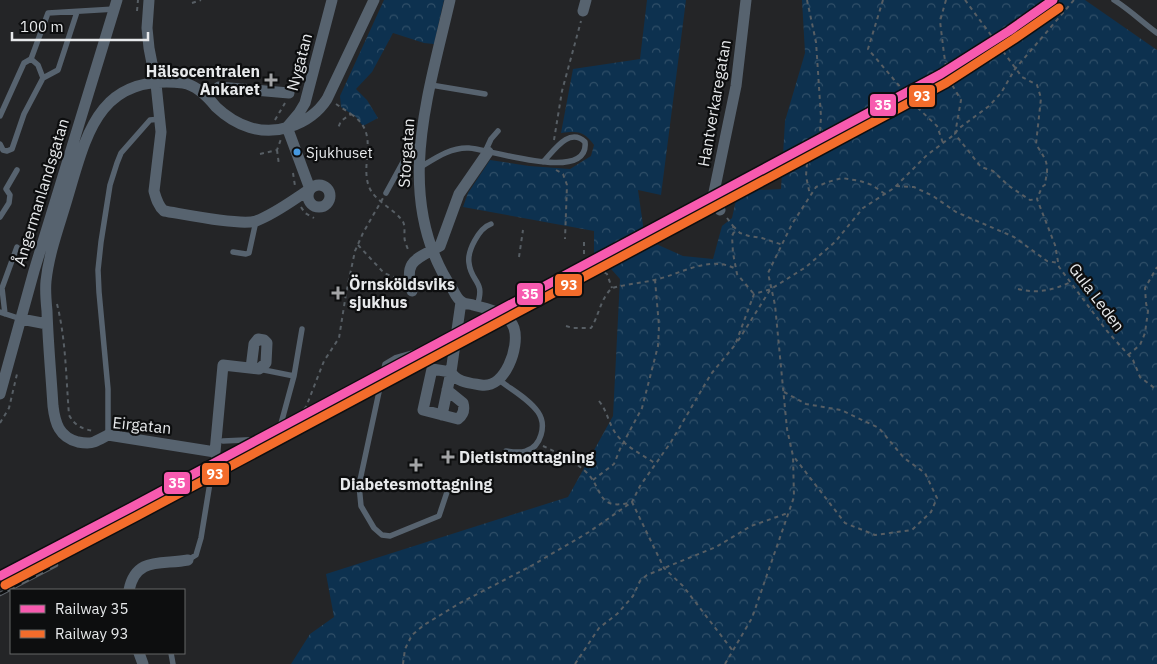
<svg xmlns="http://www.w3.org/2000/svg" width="1157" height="664" viewBox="0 0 1157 664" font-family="'IBM Plex Sans',sans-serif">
<defs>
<pattern id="forest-crowns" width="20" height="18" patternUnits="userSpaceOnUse" patternTransform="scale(1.25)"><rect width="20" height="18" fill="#0d314f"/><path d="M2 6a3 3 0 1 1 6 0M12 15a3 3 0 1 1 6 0" fill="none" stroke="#304f68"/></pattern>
</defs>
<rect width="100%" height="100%" fill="#242527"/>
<path fill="url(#forest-crowns)" d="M384,0H444L434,44L424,43L393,33L372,72L356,89L367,100L378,118L363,126L356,117L341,107L340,96Z
M647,0H686L661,195L638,190L645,239L683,256L713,259L722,226L732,218L738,191L781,189L785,121L805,53L802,0H1085L1157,50V664H291L310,634L334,617L326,574L568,497L613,416L620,279L604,261L594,253V231L463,207L468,193L490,160L529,166L570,169L591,156L594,145C584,131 578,131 561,133L573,69L640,59Z"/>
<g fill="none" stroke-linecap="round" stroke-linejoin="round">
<path stroke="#575e64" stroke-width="2" stroke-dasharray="4 4" stroke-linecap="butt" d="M807,0L816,42L821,117L820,131L809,148L807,163L806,176L810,195
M883,0L868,49L919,109L937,126L943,143
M946,0L940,21L944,54L948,78L961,100L955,134L981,167L993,171L1009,186L1030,200L1037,199
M965,0L1022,77L1037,85L1041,98L1036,144C1041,153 1048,160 1047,171C1047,176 1045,178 1046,184L1042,187L1037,199L1055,245L1059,267L1107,331L1133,360L1140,377L1157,390
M192,3L201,0
M137,11L138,0
M336,104L351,114L341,121L338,128
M351,114C382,134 358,164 370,189C376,201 393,209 401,219C407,225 403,234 405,241C406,245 408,249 409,252
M275,120L285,103
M554,140L562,91L581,21
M277,150L279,165
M260,154L277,150L281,139
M556,170L563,174L567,185L565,239
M293,173L295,186
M896,186L914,187L933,196L956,212L1014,237L1047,261L1058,263
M301,207L305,213L314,218
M727,218L733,226L734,232L732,236L733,253L737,274L754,294
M733,226L740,233L749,236L762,238L783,245
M584,242V254L594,266L607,274L612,288
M358,245L384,273L401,280
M519,257L523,230
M1018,289C1038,294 1053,290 1071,282
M57,304C66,340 66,378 69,415C75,426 82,429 94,431
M566,326L573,328H591C599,316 600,299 612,288C627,284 643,283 658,279C683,273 710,255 736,269
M738,341L770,290
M1128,355L1140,345L1145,333L1148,311L1146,303L1145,288L1157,267
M784,392L806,404L841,410L879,428L904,458L925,473L937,498L931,512L912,530L875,535L845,523L794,457
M599,401C607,411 607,418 613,429C621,445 642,454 656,464
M0,423L9,408L17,374
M288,427L306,407L324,361L339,338L346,294L355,251L363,233L383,198
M543,446C558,453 573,460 586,472C604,489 596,512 632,502L640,486L671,442L711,374L735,345L754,294L771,289L806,267L835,242L863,208L894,188L927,155L955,134L958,129L989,106L1001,93L1015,69L1074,0
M593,480L614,464L620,449L642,408L658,346L659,326L655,280
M403,664L405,649L412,635L424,625L460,603L531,566L589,532L632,502L664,568L683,586L733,651
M575,664L599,628L617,614L633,596L640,581L647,575L716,547L751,526L788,513
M725,664L752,618L794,497L793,456L787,429L775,305L768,273L792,224L816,187L828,182L842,178L860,181L872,185L885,194"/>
<path stroke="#57636f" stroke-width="5.5" d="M1114,0C1130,10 1142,22 1157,33
M43,78L58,70L77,12
M431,85L485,94
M0,116L24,63L31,59L48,13L115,9
M0,144L3,150L7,151L12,149L24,114L43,78L38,65L31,59
M485,152L491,139L498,131
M419,168C434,159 450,147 469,148C489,149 590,184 585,142C569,126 553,152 543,162
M386,193L409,151L420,144
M0,217L9,203L10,195L6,189L17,170
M233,252L246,254L249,253L256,221
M477,306C486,280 471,283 469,263C467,251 479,228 491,224
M0,312L21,319
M5,314L2,288L17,247
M259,369L294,376
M499,380C512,390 529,399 538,412C547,425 541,447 526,451C520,453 512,452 506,451
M108,435V389L99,292L98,270L101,242L110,185L117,163L121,153L150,120L160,119
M223,441L267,439L279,431L294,376L302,329
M449,486L439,516L390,536L382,535L374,528L361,506L359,485L385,364L395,358L455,341
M188,560L196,555L201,538L215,452
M171,653L173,664"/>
<path stroke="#57636f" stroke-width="11" d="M149,0L147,28L149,48L156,84L161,132L154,191C156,198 158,206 164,211C183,214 240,226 256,221C275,214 293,200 310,189L287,127
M450,0C428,96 392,200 453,290C455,294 458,300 462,302C464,304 470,304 473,305C487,309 509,312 514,328C520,347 505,389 481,385C470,383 456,382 451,372L461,302
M583,11L586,0
M207,97L219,87L289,93
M288,126L299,113L305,103L332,0
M308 196a11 11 0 1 1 22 0a11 11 0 1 1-22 0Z
M720,210L713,197L736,86L746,0
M412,291C403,260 417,259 440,246L459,194L488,152
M21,319L47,324
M251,368L254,344L258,339L264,340L267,343L266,363L259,369L223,365L215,452L108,435C104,437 99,440 94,442C89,444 83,443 78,442C59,437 55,423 53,406C51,374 48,343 47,311C46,301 45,291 46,281C49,252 60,224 68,196C87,132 99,74 183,83C196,85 208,97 216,107C236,126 262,136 289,127C305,122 318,113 327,99L374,0
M0,394L34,271L117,0
M442,415L451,372L432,369L423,410L458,419C463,415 465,410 463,403L447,390
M129,590C136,556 162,565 188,560
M139,653L143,664"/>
<g stroke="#5c6268" stroke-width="4.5">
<path id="rail" d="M0,594L56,565"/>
</g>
<use href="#rail" stroke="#0d0e0f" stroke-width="2.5" stroke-dasharray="8" stroke-linecap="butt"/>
<g stroke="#0d0e0f" stroke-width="12">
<path id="rail-1" d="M0,576L132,507L941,74L1009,31L1053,0"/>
</g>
<g stroke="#0d0e0f" stroke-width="12">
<path id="rail-2" d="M5,585L137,516L946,83L1014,39L1059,8"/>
</g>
<use href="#rail-1" stroke="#f75aaf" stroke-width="9"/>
<use href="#rail-2" stroke="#f36c2b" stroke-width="9"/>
</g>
<g fill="#a3a4a6" stroke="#0d0e0f" stroke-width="2">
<path d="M268.5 72.5h5v5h5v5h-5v5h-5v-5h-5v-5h5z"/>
<path d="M335.5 285.5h5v5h5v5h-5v5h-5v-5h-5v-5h5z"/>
<path d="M445.5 449.5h5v5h5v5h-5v5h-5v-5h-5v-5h5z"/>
<path d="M413.5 457.5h5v5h5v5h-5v5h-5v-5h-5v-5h5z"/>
</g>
<circle fill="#4699e1" stroke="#0d0e0f" stroke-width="2" cx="297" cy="152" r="4.5"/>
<g text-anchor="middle" stroke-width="4.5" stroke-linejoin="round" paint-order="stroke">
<g font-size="15" fill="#e7e9eb" stroke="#0d0e0f" text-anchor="start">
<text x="306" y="158">Sjukhuset</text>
</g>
<g font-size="16" fill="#e7e9eb" stroke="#0d0e0f">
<text transform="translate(299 62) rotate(-75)" y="6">Nygatan</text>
<text transform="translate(714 103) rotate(-80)" y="6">Hantverkaregatan</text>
<text transform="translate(406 153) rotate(-86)" y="6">Storgatan</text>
<text transform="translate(41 192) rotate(-73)" y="6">Ångermanlandsgatan</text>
<text transform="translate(1097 297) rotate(53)" y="6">Gula Leden</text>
<text transform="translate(142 425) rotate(6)" y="6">Eirgatan</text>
</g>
<g font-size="16" font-weight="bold" fill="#e7e9eb" stroke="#0d0e0f" text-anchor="start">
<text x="260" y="77" text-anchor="end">Hälsocentralen<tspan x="260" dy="18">Ankaret</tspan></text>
<text x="349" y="290">Örnsköldsviks<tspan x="349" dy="18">sjukhus</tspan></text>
<text x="459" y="463">Dietistmottagning</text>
<text x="416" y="490" text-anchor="middle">Diabetesmottagning</text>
</g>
</g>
<g stroke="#0d0e0f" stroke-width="2">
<rect x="908" y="84" width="28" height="24" rx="5" fill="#f36c2b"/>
<rect x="869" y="93" width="28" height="24" rx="5" fill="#f75aaf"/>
<rect x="554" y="273" width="29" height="24" rx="5" fill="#f36c2b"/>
<rect x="516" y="282" width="28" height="24" rx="5" fill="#f75aaf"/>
<rect x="201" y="462" width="29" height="24" rx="5" fill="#f36c2b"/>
<rect x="163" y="471" width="28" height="24" rx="5" fill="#f75aaf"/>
</g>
<g font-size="14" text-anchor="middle" font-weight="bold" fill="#fff">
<text x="922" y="101">93</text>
<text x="883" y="110">35</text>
<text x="569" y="290">93</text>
<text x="530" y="299">35</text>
<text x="215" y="479">93</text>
<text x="177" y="488">35</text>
</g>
<rect x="10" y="589" width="175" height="65" fill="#0d0e0f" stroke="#646667"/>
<rect x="20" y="605" width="25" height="8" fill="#f75aaf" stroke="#646667"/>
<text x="55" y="614" font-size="15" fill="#e7e9eb">Railway 35</text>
<rect x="20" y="630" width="25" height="8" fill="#f36c2b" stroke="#646667"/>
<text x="55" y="639" font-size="15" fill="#e7e9eb">Railway 93</text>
<path d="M12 32v8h136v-8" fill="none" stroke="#e7e9eb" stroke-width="2.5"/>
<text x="20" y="32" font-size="15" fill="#e7e9eb" stroke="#0d0e0f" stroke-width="4" paint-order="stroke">100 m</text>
</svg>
